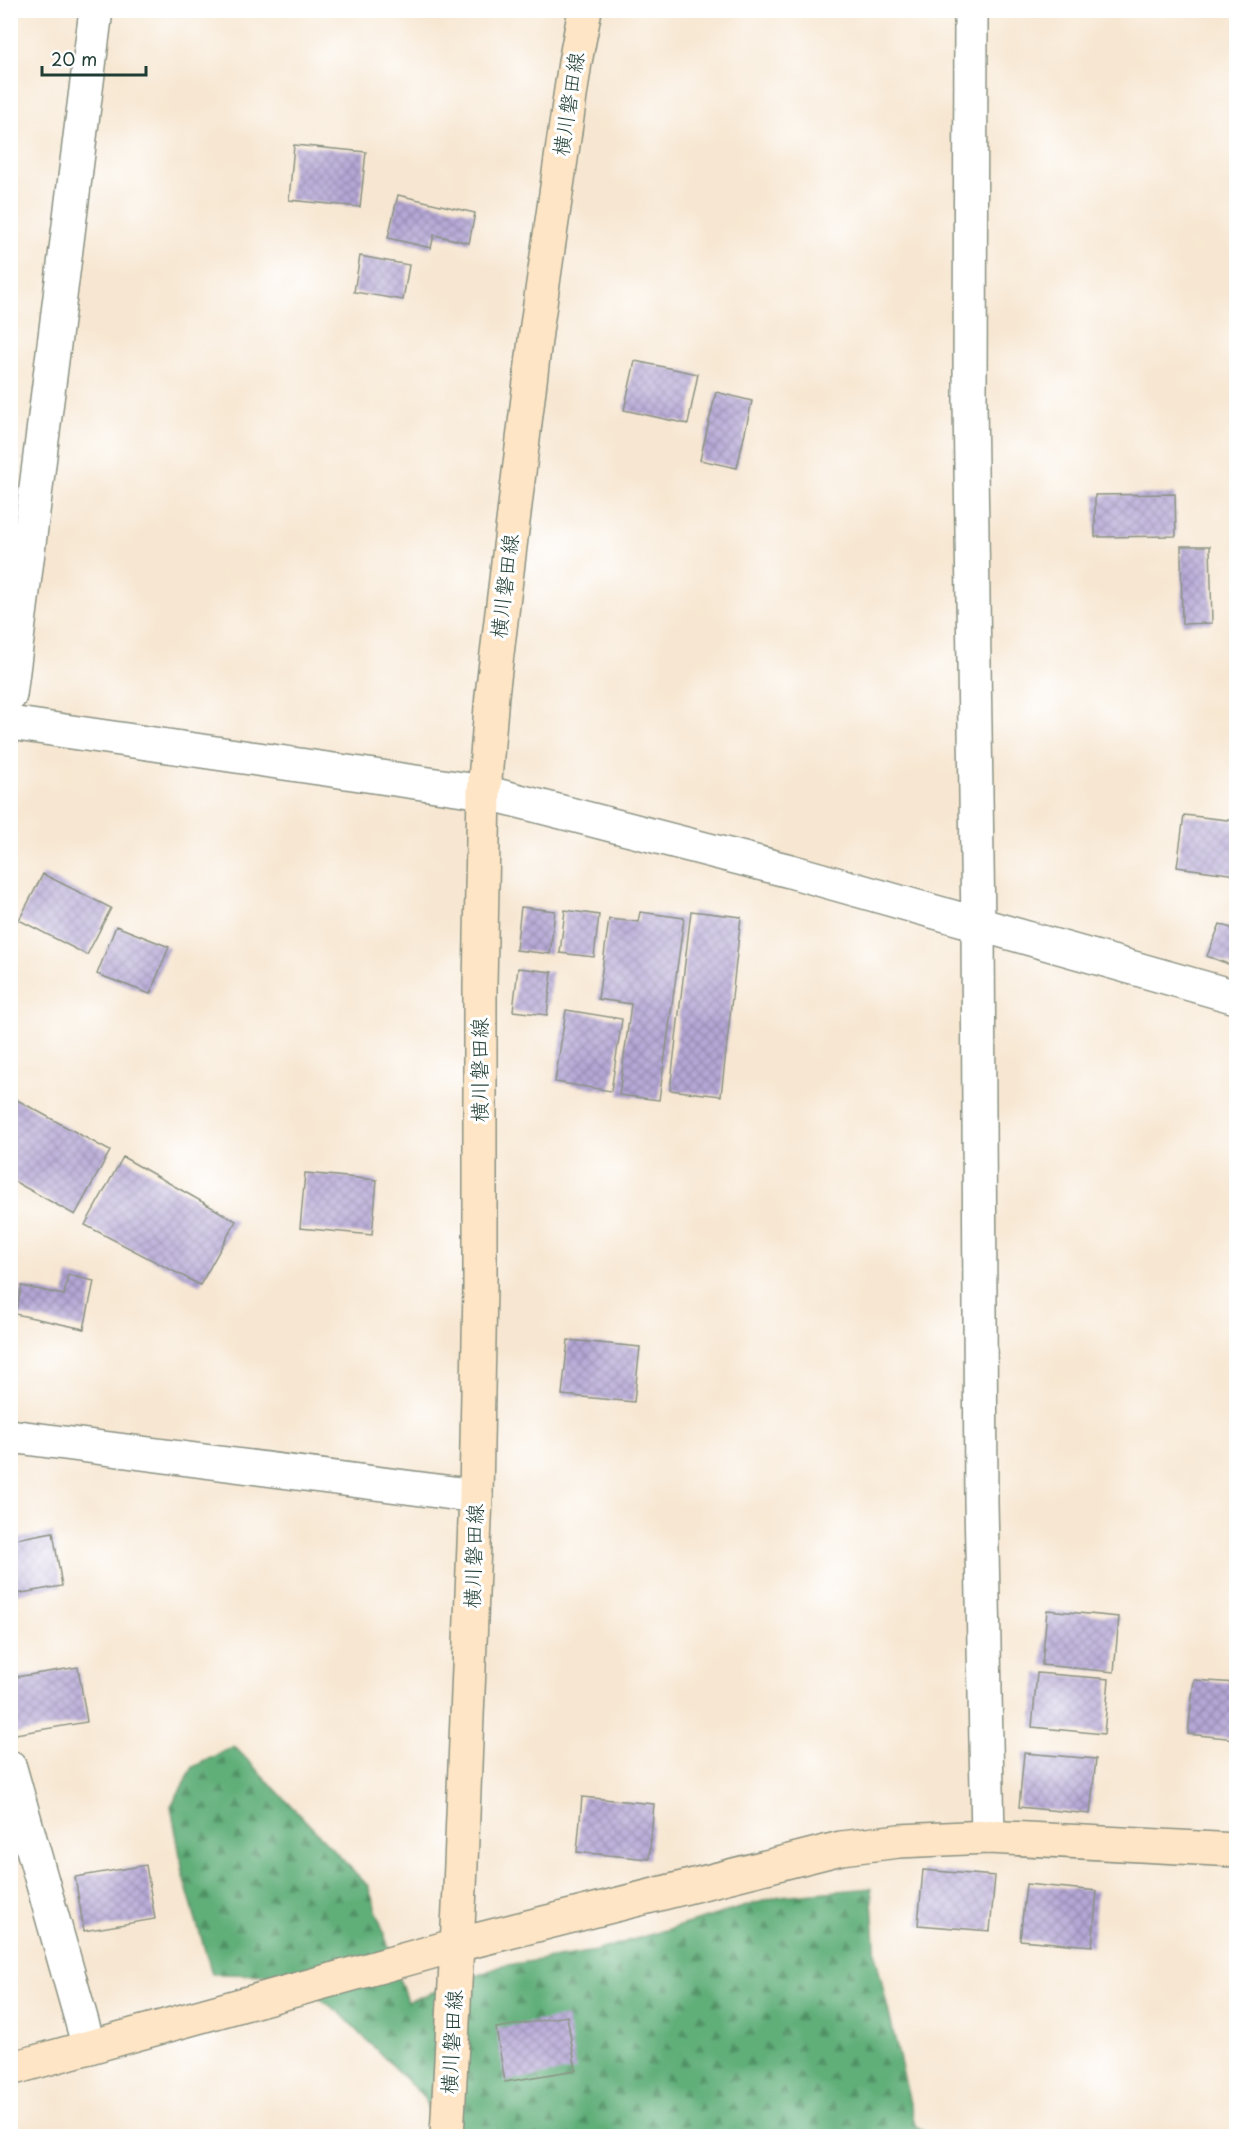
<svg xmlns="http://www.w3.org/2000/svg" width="1247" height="2147" viewBox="0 0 1247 2147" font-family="'Playpen Sans','Klee One',sans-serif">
<defs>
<pattern id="forest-firs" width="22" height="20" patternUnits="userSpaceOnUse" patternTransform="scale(1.5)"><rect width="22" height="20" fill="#61af79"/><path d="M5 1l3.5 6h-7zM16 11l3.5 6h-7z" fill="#4f9064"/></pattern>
<pattern id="building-cross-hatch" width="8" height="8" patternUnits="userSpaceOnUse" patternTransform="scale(1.5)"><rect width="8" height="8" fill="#b5a7d6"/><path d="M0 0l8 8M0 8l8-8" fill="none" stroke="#9389ae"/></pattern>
</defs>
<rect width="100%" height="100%" fill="#fff"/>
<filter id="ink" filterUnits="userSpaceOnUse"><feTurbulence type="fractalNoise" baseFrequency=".0167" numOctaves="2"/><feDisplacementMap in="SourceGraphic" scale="12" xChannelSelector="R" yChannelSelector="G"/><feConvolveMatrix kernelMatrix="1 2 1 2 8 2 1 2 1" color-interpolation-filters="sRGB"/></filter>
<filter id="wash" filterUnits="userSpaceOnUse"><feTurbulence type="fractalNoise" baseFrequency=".008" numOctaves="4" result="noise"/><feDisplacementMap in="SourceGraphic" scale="24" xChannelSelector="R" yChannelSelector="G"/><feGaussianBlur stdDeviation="1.35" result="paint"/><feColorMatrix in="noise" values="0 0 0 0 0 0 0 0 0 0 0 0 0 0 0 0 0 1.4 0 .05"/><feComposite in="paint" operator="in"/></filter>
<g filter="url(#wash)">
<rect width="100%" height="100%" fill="#f7e7d2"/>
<path fill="url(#forest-firs)" stroke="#407656" stroke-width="1.5" d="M234,1746L368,1886L407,2002L502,1966L595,1951L780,1896L871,1888L876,1958L915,2125L930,2136H438L424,2098L340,2013L287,1975L212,1974L185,1883L171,1806L193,1767Z"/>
<g id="blocks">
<path fill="url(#building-cross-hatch)" d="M294,145L366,152L360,207L289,200Z
M398,195L475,213L469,243L434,235L431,248L388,238Z
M360,256L409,265L403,300L354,292Z
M635,361L698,374L688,424L624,410Z
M716,392L752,401L737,468L700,460Z
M1175,494L1176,536L1095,537V495Z
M1181,546H1210L1212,623L1182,624Z
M1184,815L1236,821V875L1177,867Z
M43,874L111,908L87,955L19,920Z
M521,907L555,911L550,954L516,950Z
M565,910L599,915L594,957L560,953Z
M691,911L741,917L721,1096L670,1090Z
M640,912L684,918L659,1100L619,1095L631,1004L598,999L609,919L638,922Z
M1220,924L1236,930V967L1207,956Z
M116,926L169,947L150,994L97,974Z
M518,968L552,972L547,1015L513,1011Z
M566,1010L622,1019L611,1091L555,1082Z
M10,1096L110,1151L75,1215L10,1179Z
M123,1157L236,1221L200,1285L85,1225Z
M305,1173L377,1180L372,1235L300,1228Z
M68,1275L94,1281L84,1329L15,1314L22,1286L64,1295Z
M568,1340L640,1347L634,1402L562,1395Z
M53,1532L62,1586L10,1595V1540Z
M1047,1610L1119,1617L1114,1672L1042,1665Z
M78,1667L87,1722L16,1734L10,1700V1678Z
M1037,1673L1109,1679L1104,1734L1032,1727Z
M1194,1680L1236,1683V1739L1188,1734Z
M1024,1753L1096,1759L1090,1814L1019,1807Z
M582,1797L654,1804L649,1859L577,1852Z
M146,1865L155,1919L84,1931L75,1877Z
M923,1870L995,1876L990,1931L918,1925Z
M1026,1884L1097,1891L1092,1946L1020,1940Z
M567,2016L576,2070L505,2082L496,2028Z"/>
</g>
</g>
<g filter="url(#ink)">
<use href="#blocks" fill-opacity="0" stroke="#8b9283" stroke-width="1.5"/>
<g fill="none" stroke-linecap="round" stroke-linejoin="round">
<g stroke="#8b9283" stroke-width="36">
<path id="street" d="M971,10L970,402L978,925L981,1502L988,1837
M10,695L96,10
M10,723L484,792L790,871L1236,997
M10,1436L476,1496
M10,1768L89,2047"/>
</g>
<g stroke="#8b9283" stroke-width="36">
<path id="secondary" d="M10,2069L457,1945L841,1848L899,1841L988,1837L1236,1850
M447,2136L460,1888L476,1496L480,1287V985L484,792L492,695L536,332L575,62L585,10"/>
</g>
<use href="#street" stroke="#fff" stroke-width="33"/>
<use href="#secondary" stroke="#fee5c5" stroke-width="33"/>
</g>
</g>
<g text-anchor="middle" stroke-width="6" stroke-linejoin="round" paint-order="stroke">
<g font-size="21" fill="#1f3d34" stroke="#fff">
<text transform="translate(569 104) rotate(-81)" y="7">横川磐田線</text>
<text transform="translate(505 586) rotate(-83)" y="7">横川磐田線</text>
<text transform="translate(480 1070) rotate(-90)" y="7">横川磐田線</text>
<text transform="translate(474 1556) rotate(-88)" y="7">横川磐田線</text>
<text transform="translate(452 2042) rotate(-87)" y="7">横川磐田線</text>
</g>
</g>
<rect width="1247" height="2147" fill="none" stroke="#fff" stroke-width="36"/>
<path d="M42 66v9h104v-9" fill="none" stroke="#1f3d34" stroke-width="3"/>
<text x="51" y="66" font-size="18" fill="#1f3d34" stroke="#ffffff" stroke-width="4.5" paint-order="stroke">20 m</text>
</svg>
